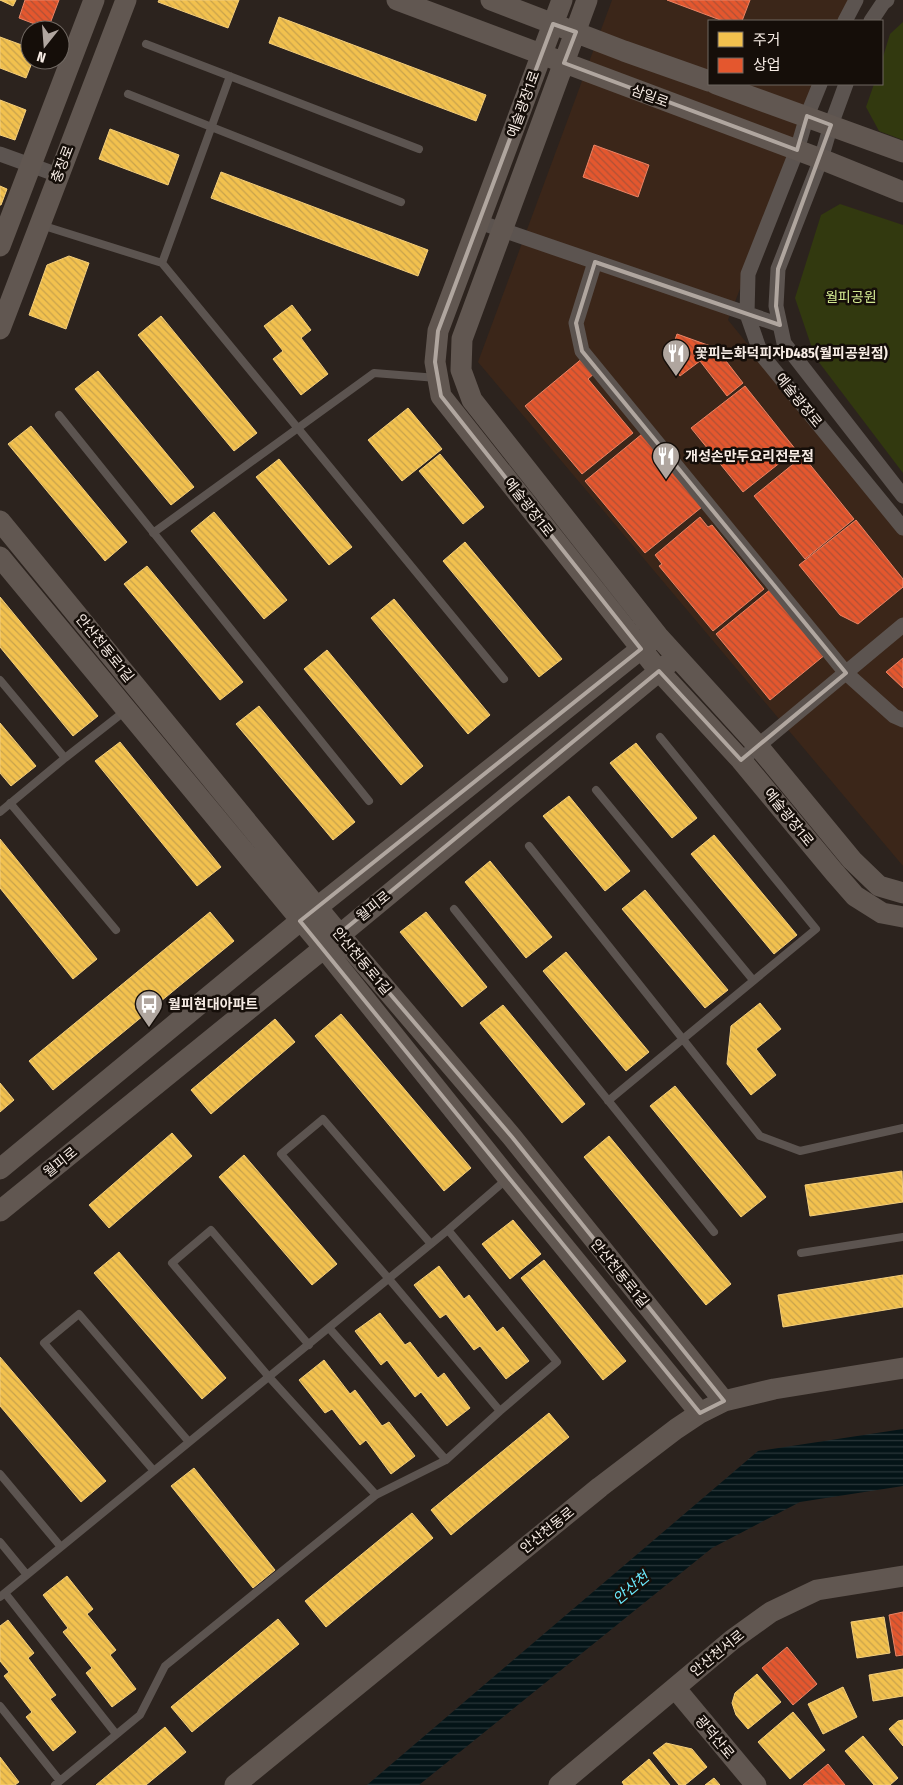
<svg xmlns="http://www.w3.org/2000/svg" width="903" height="1785" viewBox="0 0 903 1785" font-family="'Fira Sans Condensed','Noto Sans KR',sans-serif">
<defs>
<pattern id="water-rules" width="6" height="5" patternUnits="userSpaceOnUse" patternTransform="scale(1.25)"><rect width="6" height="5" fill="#041417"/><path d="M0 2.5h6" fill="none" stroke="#293639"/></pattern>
<pattern id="homes-back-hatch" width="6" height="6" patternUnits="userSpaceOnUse" patternTransform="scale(1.25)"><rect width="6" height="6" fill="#f2c14e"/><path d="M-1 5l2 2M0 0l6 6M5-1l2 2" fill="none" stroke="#c8a24c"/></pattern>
<pattern id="shops-back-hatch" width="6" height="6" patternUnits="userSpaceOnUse" patternTransform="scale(1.25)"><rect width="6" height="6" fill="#e4572e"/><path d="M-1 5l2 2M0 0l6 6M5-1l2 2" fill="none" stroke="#ae5136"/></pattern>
</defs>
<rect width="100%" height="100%" fill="#2c231e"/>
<path fill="#3b2619" d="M612,0H851L843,21H709V84H819L728,320L903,535V866L478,362Z"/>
<path fill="#32390f" d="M903,22V140L879,131L866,107L874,84H882V60L890,34Z
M840,204L903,225V473L815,357L795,298L821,215Z"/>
<path fill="url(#water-rules)" d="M903,1429V1486L800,1502L712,1548L419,1785H367L758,1451Z"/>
<path fill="url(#homes-back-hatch)" stroke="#f4ce7b" d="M0,0H16L13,6Z
M159,0H239L228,28L158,2Z
M279,17L486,95L476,121L269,43Z
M0,37L30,48V60H33L26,78L0,68Z
M0,100L26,110L15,140L0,135Z
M110,129L179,155L168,185L99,159Z
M221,172L428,250L418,276L211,198Z
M0,186L7,189L1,205H0Z
M69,256L89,263L66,329L29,315L47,265Z
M292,305L311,330L301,338L328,374L301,395L273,359L283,351L264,326Z
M161,316L257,433L234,451L138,335Z
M98,371L194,487L171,505L75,389Z
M408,408L442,449L402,481L368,440Z
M31,426L127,542L105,561L8,444Z
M440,454L484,507L463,524L419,471Z
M279,459L352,547L329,565L256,477Z
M214,512L287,600L264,619L191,531Z
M465,542L562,659L539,677L443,561Z
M147,566L243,682L220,700L124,584Z
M0,597L98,716L73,736L0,647Z
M394,599L490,715L468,734L371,618Z
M327,650L423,766L401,785L304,669Z
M259,706L355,822L333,840L236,724Z
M0,723L36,766L11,786L0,773Z
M120,742L221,867L197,886L95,761Z
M636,743L697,818L672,838L610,763Z
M569,796L630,871L605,891L543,816Z
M714,835L797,935L774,954L691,854Z
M0,839L97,959L73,979L0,888Z
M490,861L552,937L526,958L465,882Z
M645,890L728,990L705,1008L622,909Z
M210,912L234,941L53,1090L29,1061Z
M426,912L487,987L462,1007L400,932Z
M566,952L649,1052L626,1071L543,971Z
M760,1003L781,1029L756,1049L776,1075L751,1095L727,1064L731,1026Z
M503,1005L585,1104L562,1123L480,1023Z
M341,1014L471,1168L444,1191L315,1036Z
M275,1019L295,1042L211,1114L191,1090Z
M0,1083L14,1100L0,1112Z
M675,1086L766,1197L741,1217L650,1106Z
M172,1133L192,1156L109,1228L89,1205Z
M609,1136L731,1284L706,1305L584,1157Z
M244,1155L337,1264L312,1285L219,1177Z
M902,1171L903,1202L810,1216L805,1185Z
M513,1220L541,1254L510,1279L482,1244Z
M119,1252L226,1378L202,1399L94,1273Z
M544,1260L626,1361L603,1380L521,1278Z
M439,1266L464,1299L469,1295L497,1332L503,1327L529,1361L506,1379L480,1346L474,1350L446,1314L440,1318L414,1285Z
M903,1275V1307L783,1327L778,1295Z
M380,1313L405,1345L410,1342L438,1378L444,1373L470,1408L447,1426L421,1392L415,1397L387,1360L381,1365L355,1331Z
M0,1357L106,1481L81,1502L0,1406Z
M324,1360L350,1394L355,1390L382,1426L389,1422L415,1456L391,1474L366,1440L360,1445L332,1409L325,1413L299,1380Z
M549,1413L569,1437L451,1535L431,1510Z
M194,1468L275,1570L253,1588L171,1486Z
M412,1513L433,1538L326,1627L305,1601Z
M67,1576L93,1609L87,1614L116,1650L110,1655L136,1689L112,1707L86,1673L92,1668L63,1632L68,1628L43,1595Z
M884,1617L890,1653L857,1658L851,1622Z
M278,1619L299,1644L192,1732L171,1707Z
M8,1620L34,1653L28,1658L56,1695L50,1699L76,1732L53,1751L26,1717L32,1712L4,1676L9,1672L0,1661V1626Z
M903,1669V1696L873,1701L869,1675Z
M757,1674L781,1702L748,1729L736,1715L732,1703L735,1693Z
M843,1687L857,1717L823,1734L808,1704Z
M793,1712L825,1750L790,1779L758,1742Z
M903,1720V1746L889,1729L898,1721Z
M165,1727L186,1752L146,1785H96Z
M863,1736L898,1778L890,1785H874L845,1751Z
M666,1743L692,1749L707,1767L685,1785H679L653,1753Z
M0,1757L19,1782L15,1785H0Z
M649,1759L670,1785H624L622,1782Z
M714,1778L720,1785H705Z"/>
<path fill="url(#shops-back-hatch)" stroke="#ea8465" d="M25,0H59L48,29L19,18Z
M667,0H750L742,21H723Z
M594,145L649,165L638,197L583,177Z
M677,334L716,348L743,383L727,396L700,361L680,376L668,360Z
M584,357L596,372L588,379L633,433L582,474L525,406Z
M745,386L796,450L743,492L691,428Z
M642,434L702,507L645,553L585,481Z
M803,456L854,519L805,559L754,496Z
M700,517L708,527L712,525L764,589L713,631L659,566L662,564L655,555Z
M856,520L903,579V587L858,624L840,615L799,565Z
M771,589L826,654L770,700L716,634Z
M903,658V688L886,672Z
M903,1612V1655L896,1656L889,1615Z
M787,1647L817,1684L793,1705L762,1668Z
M828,1764L845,1785H803Z"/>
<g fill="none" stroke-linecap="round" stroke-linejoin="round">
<path stroke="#5c5450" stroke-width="8" d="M146,44L419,149
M128,94L401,202
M41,225L162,263L504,679
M162,263L230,76
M59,415L369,801
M153,533L374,373L437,378
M0,680L65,758
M596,790L753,980
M10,803L116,930
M0,812L65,758L125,711
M529,846L760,1136L800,1151L903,1128
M454,909L714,1232
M608,1101L816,929L660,737
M431,1244L323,1119L281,1154L389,1279L500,1411
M801,1253L903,1237
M329,1328L446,1460
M309,1345L211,1230L172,1263L269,1377L376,1495
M154,1471L44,1343L79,1314L189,1442
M0,1474L61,1547
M0,1542L27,1575
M5,1593L116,1734
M0,1597L448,1230L508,1178
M0,1706L60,1781
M55,1785L140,1715L165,1666L376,1495L446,1460L500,1411L557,1362L448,1230"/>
<path stroke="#5c5450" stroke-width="15" d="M845,21L856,0
M871,21L883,3L887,0
M820,84L807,116L797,150L748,274L747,314L761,354L903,528
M846,84L831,125L821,159L778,269L776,306L784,343L903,496
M0,154L58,175
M479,222L780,325
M595,262L576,323L582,351L846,673L894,716L903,720
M741,760L903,625"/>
<path stroke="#615751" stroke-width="21" d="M397,0L821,159L903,192
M491,0L624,51L709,81
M562,0L438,331L435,362L441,396L659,671L741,760L834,872L855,896L882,913L903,917
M587,0L462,339L461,370L472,400L658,636L758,746L852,860L879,886L903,893
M716,84L903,152
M0,246L94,0
M0,329L126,0
M0,521L339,934L512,1137L724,1401
M0,557L324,948L508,1178L700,1413
M0,1169L300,921L652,640
M0,1211L324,948L669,663
M675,1688L756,1785
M235,1785L600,1487L676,1429L700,1413L724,1401L774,1389L903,1368
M559,1785L732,1640L771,1612L817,1590L903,1576"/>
</g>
<path fill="none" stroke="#b0a69f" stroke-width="4" stroke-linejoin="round" d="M553,24L576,32L564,63L797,150L807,116L831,125L778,269L776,306L780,325L595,262L576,323L582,351L846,673L741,760L659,671L339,934L512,1137L724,1401L700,1413L300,921L641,649L441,396L435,362L438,331Z"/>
<defs>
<g id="restaurant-pin" transform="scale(1.4375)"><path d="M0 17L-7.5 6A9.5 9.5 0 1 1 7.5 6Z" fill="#b0a69f" stroke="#150e09"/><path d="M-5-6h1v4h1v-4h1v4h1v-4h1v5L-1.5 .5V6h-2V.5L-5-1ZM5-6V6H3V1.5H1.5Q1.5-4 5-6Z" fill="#fff"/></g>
<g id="bus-pin" transform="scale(1.4375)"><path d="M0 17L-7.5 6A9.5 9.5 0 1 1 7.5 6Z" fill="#b0a69f" stroke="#150e09"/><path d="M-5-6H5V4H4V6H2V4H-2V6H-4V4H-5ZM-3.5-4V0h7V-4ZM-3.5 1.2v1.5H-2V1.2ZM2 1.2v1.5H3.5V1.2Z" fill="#fff"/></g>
</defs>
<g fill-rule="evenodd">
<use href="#restaurant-pin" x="676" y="353"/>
<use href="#restaurant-pin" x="666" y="456"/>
<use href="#bus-pin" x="149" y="1004"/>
</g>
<g text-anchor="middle" stroke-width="5" stroke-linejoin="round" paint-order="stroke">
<g font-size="14" fill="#f7ece5" stroke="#150e09">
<text transform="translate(650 96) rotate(20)" y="5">삼일로</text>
<text transform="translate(523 104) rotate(-70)" y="5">예술광장1로</text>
<text transform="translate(62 164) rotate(-69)" y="5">충장로</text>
<text transform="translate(799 400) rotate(51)" y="5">예술광장로</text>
<text transform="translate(529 507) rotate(52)" y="5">예술광장1로</text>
<text transform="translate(105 648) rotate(51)" y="5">안산천동로1길</text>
<text transform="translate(789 817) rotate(51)" y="5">예술광장1로</text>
<text transform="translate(373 906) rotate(-39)" y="5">월피로</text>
<text transform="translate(362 961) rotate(50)" y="5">안산천동로1길</text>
<text transform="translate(60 1162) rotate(-39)" y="5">월피로</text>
<text transform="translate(620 1273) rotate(51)" y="5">안산천동로1길</text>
<text transform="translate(547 1530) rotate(-39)" y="5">안산천동로</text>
<text transform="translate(717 1653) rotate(-39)" y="5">안산천서로</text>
<text transform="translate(715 1737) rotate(50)" y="5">광덕산로</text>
</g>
<g font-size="14" fill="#d3e991" stroke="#150e09">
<text x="851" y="302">월피공원</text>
</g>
<g font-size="14" font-weight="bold" fill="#f7ece5" stroke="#150e09" text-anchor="start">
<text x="695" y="358">꽃피는화덕피자D485(월피공원점)</text>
<text x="685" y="461">개성손만두요리전문점</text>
<text x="168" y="1009">월피현대아파트</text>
</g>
<g font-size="15" font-style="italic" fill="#6ae8fb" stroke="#150e09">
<text transform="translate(631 1588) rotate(-40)" y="5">안산천</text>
</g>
</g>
<rect x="708" y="20" width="175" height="65" fill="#150e09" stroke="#6f6761"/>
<rect x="718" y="32" width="25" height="15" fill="#f2c14e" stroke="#6f6761"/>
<text x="753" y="45" font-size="15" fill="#f7ece5">주거</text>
<rect x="718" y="58" width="25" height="15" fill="#e4572e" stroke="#6f6761"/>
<text x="753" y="70" font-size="15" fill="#f7ece5">상업</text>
<g transform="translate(45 45) rotate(197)"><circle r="24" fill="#150e09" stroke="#6f6761"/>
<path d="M0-4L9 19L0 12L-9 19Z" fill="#b0a69f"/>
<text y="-8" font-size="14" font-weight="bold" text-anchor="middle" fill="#f7ece5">N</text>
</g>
</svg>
